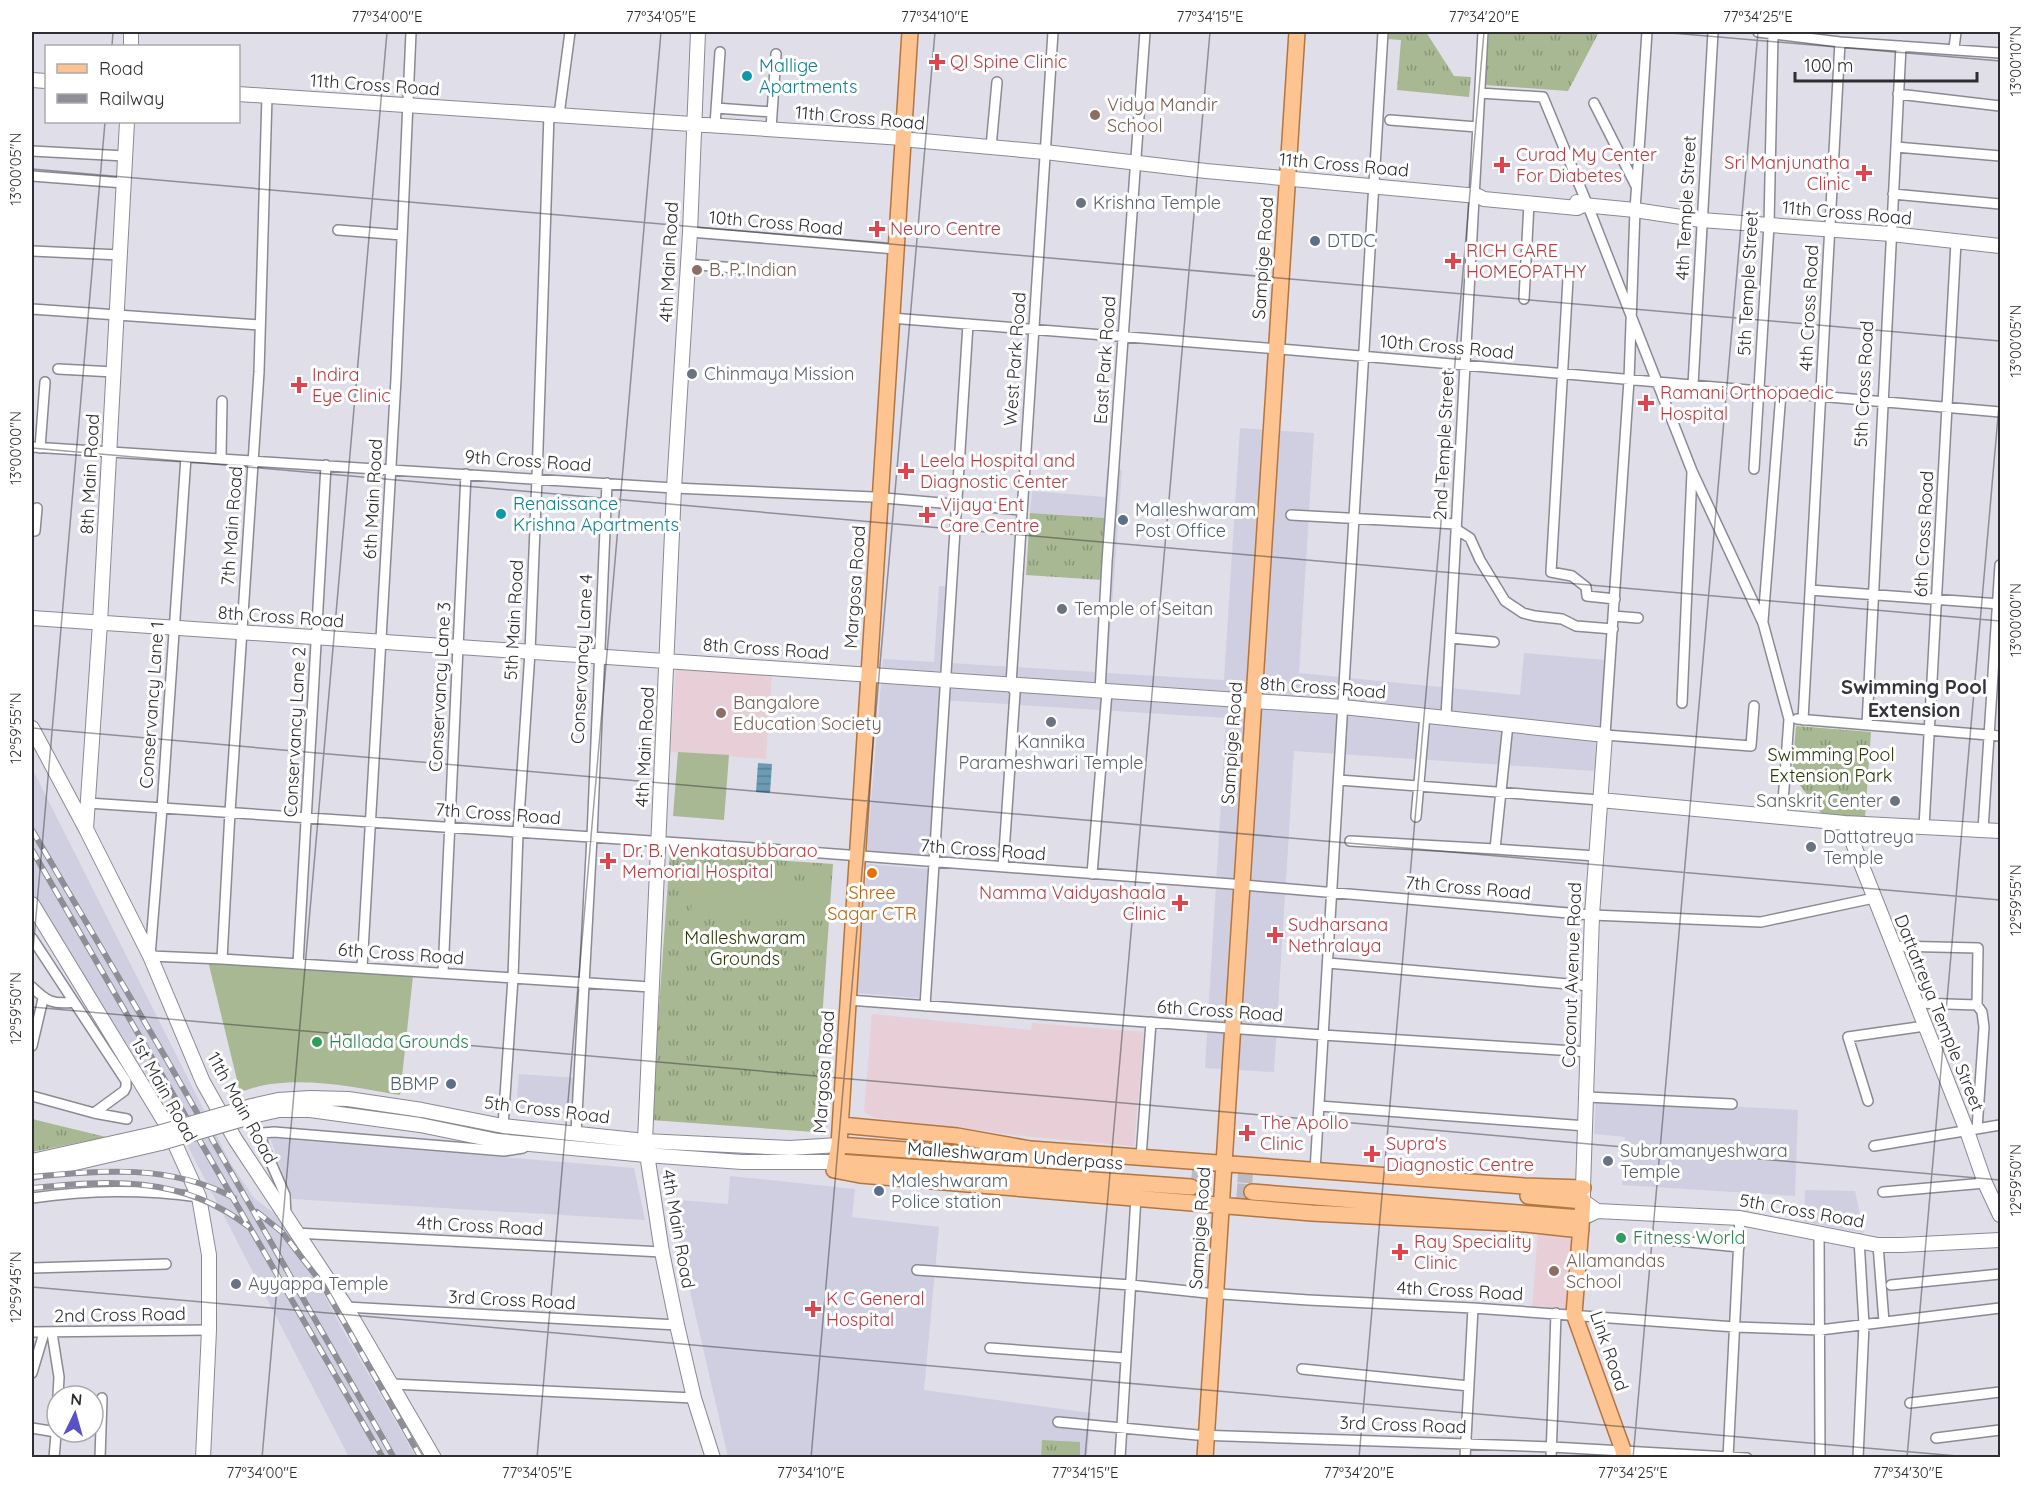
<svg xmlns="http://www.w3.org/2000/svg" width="2032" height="1489" viewBox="0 0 2032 1489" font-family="Quicksand,sans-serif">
<defs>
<pattern id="grass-tufts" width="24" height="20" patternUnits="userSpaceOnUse" patternTransform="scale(1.5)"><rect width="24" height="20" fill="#a7b893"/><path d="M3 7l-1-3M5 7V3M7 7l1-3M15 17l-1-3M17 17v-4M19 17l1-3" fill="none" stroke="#889679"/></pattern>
<pattern id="water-rules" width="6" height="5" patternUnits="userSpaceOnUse" patternTransform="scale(1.5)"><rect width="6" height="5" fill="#6c9bb7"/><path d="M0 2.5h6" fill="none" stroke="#597f95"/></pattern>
</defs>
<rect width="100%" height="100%" fill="#dfdee9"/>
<path fill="#cfcfe1" d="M1240,428L1314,433L1299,673L1520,695L1524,653L1605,660L1595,771L1294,751L1274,1072L1205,1068L1226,718L942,700L931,856L867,852L883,659L934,662L939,586L953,587L950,663L1095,672L1106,518L1030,513L1032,491L1105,497L1107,469L1122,470L1107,673L1224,680Z
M32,768L231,1164L254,1198L287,1223L339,1323L416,1457H349L170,1112L32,893Z
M867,864L929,869L919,998L856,993Z
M519,1074L578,1078L575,1114L516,1110Z
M1596,1099L1798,1110L1795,1196L1622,1185L1625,1137L1594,1134Z
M270,1138L634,1168L645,1220L292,1199Z
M730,1176L855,1189L852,1217L939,1227L924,1390L1091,1413L1087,1457H728L669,1199L728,1204Z
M1805,1190L1855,1191L1864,1233L1804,1222Z"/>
<path fill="#e7ced7" d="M676,666L772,673L766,759L670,752Z
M872,1014L1031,1030L1032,1023L1144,1032L1134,1146L1023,1136L875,1118L864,1112Z
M1538,1231L1575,1234L1570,1311L1532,1309Z"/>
<path fill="url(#grass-tufts)" d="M1389,32H1426L1454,76L1471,77L1469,97L1397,90L1401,40L1388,39Z
M1489,32H1599L1568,91L1485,85Z
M1030,513L1106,518L1102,580L1026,575Z
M1796,726L1871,732L1865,818L1822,814L1792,775Z
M670,853L833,864L814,1132L651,1120Z
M32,1119L106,1137L32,1152Z
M1042,1440L1080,1442V1457H1041Z"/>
<path fill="#a7b893" d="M678,752L729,755L724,820L673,816Z
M694,873L824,883L821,921L691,911Z
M208,961L413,976L400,1095C358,1088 314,1078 271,1084C261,1085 250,1089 240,1092Z"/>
<path fill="url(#water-rules)" d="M758,763L772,764L770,793L756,792Z"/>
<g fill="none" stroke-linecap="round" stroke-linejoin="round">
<path stroke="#bcbbc4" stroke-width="15" stroke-dasharray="15 8" stroke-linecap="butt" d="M1192,1171L1254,1176
M1191,1187L1252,1192"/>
<g stroke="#8a8a94" stroke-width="12">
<path id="street" d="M1647,32L1635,210L1629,380L1605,735L1751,746L1754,706
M1758,32L1840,42L2000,53
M1954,48L1956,32
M1480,93L1543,97L1588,206L1692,471L1763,623L1789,719L1782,816
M1898,94L2000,106
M1594,103L1636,186
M716,108L772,112
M559,115L570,32
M1390,120L1477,127
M715,125L720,52
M771,129L776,54
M991,147L997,82
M1896,147L2000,156
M32,151L125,156
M32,176L124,183
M1893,194L2000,204
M338,230L402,235
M690,232L896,249
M32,251L120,255
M688,264L770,271
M1568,279L1551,572L1572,576L1586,587L1587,596L1615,599
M1524,299L1529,203
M32,309L260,325
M891,318L1292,350L2000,412
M58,369L114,372
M1693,385L1713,32
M32,447L674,488L873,497L1021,510
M40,448L45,382
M186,457L162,808L150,956L222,959L651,987
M221,458L222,401
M1754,469L1769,225L1773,33
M1291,515L1456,524
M1456,529L1470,538L1480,560L1505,601L1523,613L1535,616L1562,619L1576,626L1613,629
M35,531L37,508
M1810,590L2000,604
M1613,616L1638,618
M1763,621L1781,393
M1451,638L1494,642
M1100,691L1107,562L1145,32
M1682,703L1692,472
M1446,717L1483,32
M1797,719L2000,736
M1803,720L1840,42
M1867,725L1901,46
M1339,780L1600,800
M88,803L754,848L1232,884L1592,915L1761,922L1874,898
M1416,817L1425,715
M1924,827L1956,242
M1983,830L2000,565
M1350,841L1495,849L1596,856
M1495,849L1508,724
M1003,867L1015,693L1011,684L1053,32
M1092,874L1107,692
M32,938L74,1002C53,1005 46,1001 32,987
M1893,946L1978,948L1977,1005L1982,1012L1984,1027L1977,1129
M222,959L230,812L259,372L267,96
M1328,963L1591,986
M298,964L326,465
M362,968L396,379L411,32
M443,973L466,474
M848,1000L1323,1035L1589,1052
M74,1002L126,1081V1087L124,1091L94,1113
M1916,1003L1977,1005
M925,1006L968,324
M32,1046L43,999
M32,1096L94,1113L127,1119
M1587,1097L1732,1104
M1868,1101L1848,1037L1925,1026
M1319,1106L1586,1126
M503,1126L513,978L518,832L530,652L537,478L549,114
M576,1133L592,837L607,483
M1874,1146L2000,1125
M1141,1157L1151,1022
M1315,1171L1383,32
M1883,1192L1985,1183
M32,1198C90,1190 140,1189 199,1197
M286,1216L285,1195L262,1142L263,1133L274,1132L504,1151L523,1148
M1819,1232L1820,1458
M295,1233L662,1252
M1648,1238L1739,1247
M1878,1245L1884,1322
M32,1268L166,1264
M917,1270L1131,1285L1207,1293L1308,1300L1473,1308L1735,1327L1820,1330L2000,1308
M1891,1285L2000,1274
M346,1307L677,1325
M32,1332L209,1330
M52,1333L59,1377L58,1396
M990,1348L1126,1358
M1302,1369L1469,1386
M32,1373L44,1333
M392,1384L694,1398
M1910,1403L2000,1392
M1058,1422L1197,1435L1552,1447L1747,1458
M32,1428L56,1432
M1936,1438L2000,1430
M54,1458L57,1423
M100,1458L102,1398
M1120,1458L1136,1197
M1465,1458L1473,1308
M1551,1458L1556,1313
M1728,1458L1740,1218
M1858,1458L1864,1325L1859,1239"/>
</g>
<g stroke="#8a8a94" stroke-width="16">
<path id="secondary" d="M698,32L690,232L674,488L645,1141L662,1252L677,1325L694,1398L713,1458
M131,46V32
M32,80L46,81
M238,94L903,138L912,140L1045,152L1206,171L1478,196L1484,199L1577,208L1583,205
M1577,202L1583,205L1635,210L1701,220L1891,234L2000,246
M32,618L1343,707L1605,735L1592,915L1583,1188V1201L1597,1211
M32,728L86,829L150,956L203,1082L235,1139L346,1307L434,1458
M1600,800L1845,823L2000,831
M1845,823L1967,1131L1985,1183L2000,1215
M86,829L100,623L127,122
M32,904L166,1124L199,1197L209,1255V1330L203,1458
M252,1106L278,1100L310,1098L348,1099L422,1110L503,1126L645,1141L790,1148L839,1145
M257,1115L279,1110H310L420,1125L498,1141L646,1155L742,1162H836
M32,1161L158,1133
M32,1173L161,1143
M1589,1215L1597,1211L1740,1218L1878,1245H1901L2000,1240"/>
</g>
<g stroke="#b4753f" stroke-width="18">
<path id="primary" d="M910,32L839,1145L834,1170L860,1175L1312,1213L1526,1224L1581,1230
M841,1125L957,1136L1030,1149L1524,1186L1583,1188
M839,1145L1042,1160
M838,1162L1191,1187
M1252,1192L1582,1218
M1528,1196L1583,1201L1574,1314L1623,1450L1624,1458
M1205,1458L1297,32"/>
</g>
<use href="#street" stroke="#fff" stroke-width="9"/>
<use href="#secondary" stroke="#fff" stroke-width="14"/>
<use href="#primary" stroke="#fdc390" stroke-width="15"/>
<g stroke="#8e8e96" stroke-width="6">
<path id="rail" d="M32,830L167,1060L394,1458
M32,850L383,1458
M32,1177C100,1170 172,1164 234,1198
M32,1188C110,1180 182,1175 249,1227
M257,1212L282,1232L323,1285L421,1458"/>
</g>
<use href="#rail" stroke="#fff" stroke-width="4" stroke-dasharray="11" stroke-linecap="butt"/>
<g stroke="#8a8a94" stroke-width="16" stroke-linecap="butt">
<path id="secondary-bridge" d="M158,1133L252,1106
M161,1143L257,1115"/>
</g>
<use href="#secondary-bridge" stroke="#fff" stroke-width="14"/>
</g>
<path fill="none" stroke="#2e2e32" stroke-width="1.5" stroke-opacity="0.45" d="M1660,32L2000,61M112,46L113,32M32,169L2000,341M32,448L2000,621M32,728L2000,900M32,962L105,122M32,1007L2000,1180M32,1287L1980,1458M262,1458L387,32M537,1458L661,32M811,1458L935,32M1085,1458L1210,32M1359,1458L1484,32M1633,1458L1758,32M1907,1458L2000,394"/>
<g fill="#e0444e" stroke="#fff" stroke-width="2">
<path d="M934 53h6v6h6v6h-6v6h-6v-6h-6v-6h6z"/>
<path d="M1499 156h6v6h6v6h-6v6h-6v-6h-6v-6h6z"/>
<path d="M1861 164h6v6h6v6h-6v6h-6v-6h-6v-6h6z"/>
<path d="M874 220h6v6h6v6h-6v6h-6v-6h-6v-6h6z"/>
<path d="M1450 252h6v6h6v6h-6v6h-6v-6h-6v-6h6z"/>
<path d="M296 376h6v6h6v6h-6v6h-6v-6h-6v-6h6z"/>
<path d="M1643 394h6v6h6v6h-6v6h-6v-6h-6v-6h6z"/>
<path d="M903 462h6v6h6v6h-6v6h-6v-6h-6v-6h6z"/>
<path d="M924 506h6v6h6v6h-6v6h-6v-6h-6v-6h6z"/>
<path d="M605 852h6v6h6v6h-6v6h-6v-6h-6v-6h6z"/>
<path d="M1177 894h6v6h6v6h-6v6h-6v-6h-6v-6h6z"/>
<path d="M1272 926h6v6h6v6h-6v6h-6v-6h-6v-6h6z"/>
<path d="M1244 1124h6v6h6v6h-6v6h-6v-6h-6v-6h6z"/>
<path d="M1369 1145h6v6h6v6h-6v6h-6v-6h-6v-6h6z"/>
<path d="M1397 1243h6v6h6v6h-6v6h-6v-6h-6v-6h6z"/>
<path d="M810 1300h6v6h6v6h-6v6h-6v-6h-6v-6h6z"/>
</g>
<g fill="#0f9aa8" stroke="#fff" stroke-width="2">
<circle cx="747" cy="76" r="6"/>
<circle cx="501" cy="514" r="6"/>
</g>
<g fill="#8d6e63" stroke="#fff" stroke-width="2">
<circle cx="1095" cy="115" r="6"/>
<circle cx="697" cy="270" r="6"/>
<circle cx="721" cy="713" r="6"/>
<circle cx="1554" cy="1271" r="6"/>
</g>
<g fill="#6b7280" stroke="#fff" stroke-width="2">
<circle cx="1081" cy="203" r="6"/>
<circle cx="692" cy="374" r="6"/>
<circle cx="1062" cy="609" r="6"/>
<circle cx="1051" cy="722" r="6"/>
<circle cx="1895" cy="801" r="6"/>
<circle cx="1811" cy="847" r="6"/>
<circle cx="1608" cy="1161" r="6"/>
<circle cx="236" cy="1284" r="6"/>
</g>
<g fill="#5c6f8a" stroke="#fff" stroke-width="2">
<circle cx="1315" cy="241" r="6"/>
<circle cx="1123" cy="520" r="6"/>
<circle cx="451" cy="1084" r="6"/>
<circle cx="879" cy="1191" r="6"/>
</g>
<circle fill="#e8710a" stroke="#fff" stroke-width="2" cx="872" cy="873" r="6"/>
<g fill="#2e9e5b" stroke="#fff" stroke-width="2">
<circle cx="317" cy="1042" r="6"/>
<circle cx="1621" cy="1238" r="6"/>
</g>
<g text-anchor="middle" stroke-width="6" stroke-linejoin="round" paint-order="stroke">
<g font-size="18" fill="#be3a42" stroke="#fff" text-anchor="start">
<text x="950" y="68">QI Spine Clinic</text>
<text x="1516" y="161">Curad My Center<tspan x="1516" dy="21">For Diabetes</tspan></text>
<text x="1850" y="169" text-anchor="end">Sri Manjunatha<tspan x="1850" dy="21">Clinic</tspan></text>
<text x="890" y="235">Neuro Centre</text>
<text x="1466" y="257">RICH CARE<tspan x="1466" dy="21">HOMEOPATHY</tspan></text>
<text x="312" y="381">Indira<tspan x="312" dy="21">Eye Clinic</tspan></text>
<text x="1660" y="399">Ramani Orthopaedic<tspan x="1660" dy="21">Hospital</tspan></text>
<text x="920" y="467">Leela Hospital and<tspan x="920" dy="21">Diagnostic Center</tspan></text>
<text x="940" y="511">Vijaya Ent<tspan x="940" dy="21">Care Centre</tspan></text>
<text x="622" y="857">Dr. B. Venkatasubbarao<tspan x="622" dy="21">Memorial Hospital</tspan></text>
<text x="1166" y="899" text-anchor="end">Namma Vaidyashaala<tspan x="1166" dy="21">Clinic</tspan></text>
<text x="1288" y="931">Sudharsana<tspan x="1288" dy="21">Nethralaya</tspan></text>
<text x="1260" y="1129">The Apollo<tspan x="1260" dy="21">Clinic</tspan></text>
<text x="1386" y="1150">Supra's<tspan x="1386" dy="21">Diagnostic Centre</tspan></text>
<text x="1414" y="1248">Ray Speciality<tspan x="1414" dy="21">Clinic</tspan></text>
<text x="826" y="1305">K C General<tspan x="826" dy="21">Hospital</tspan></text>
</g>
<g font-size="18" fill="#0d838f" stroke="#fff" text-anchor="start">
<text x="759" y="72">Mallige<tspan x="759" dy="21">Apartments</tspan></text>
<text x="513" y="510">Renaissance<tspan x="513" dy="21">Krishna Apartments</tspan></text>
</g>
<g font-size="18" fill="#2e2e32" stroke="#fff">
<text transform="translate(375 85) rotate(4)" y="6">11th Cross Road</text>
<text transform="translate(860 118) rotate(5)" y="6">11th Cross Road</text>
<text transform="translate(1344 165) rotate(5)" y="6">11th Cross Road</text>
<text transform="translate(1686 208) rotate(-87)" y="6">4th Temple Street</text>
<text transform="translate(1847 213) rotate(5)" y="6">11th Cross Road</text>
<text transform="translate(776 223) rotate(5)" y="6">10th Cross Road</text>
<text transform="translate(1263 258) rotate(-86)" y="6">Sampige Road</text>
<text transform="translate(669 262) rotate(-87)" y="6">4th Main Road</text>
<text transform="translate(1748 283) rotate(-87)" y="6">5th Temple Street</text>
<text transform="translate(1809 308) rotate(-87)" y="6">4th Cross Road</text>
<text transform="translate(1447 347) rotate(5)" y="6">10th Cross Road</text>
<text transform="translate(1015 359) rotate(-86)" y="6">West Park Road</text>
<text transform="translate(1105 360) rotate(-86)" y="6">East Park Road</text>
<text transform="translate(1864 384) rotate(-87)" y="6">5th Cross Road</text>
<text transform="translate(1444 445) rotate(-87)" y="6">2nd Temple Street</text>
<text transform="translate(528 461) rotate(4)" y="6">9th Cross Road</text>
<text transform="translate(90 474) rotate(-87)" y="6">8th Main Road</text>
<text transform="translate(373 499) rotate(-87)" y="6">6th Main Road</text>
<text transform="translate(232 526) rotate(-86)" y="6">7th Main Road</text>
<text transform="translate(1924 534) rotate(-87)" y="6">6th Cross Road</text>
<text transform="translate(855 587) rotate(-86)" y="6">Margosa Road</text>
<text transform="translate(281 617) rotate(4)" y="6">8th Cross Road</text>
<text transform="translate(514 620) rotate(-87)" y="6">5th Main Road</text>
<text transform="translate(766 649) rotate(4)" y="6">8th Cross Road</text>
<text transform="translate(582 659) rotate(-87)" y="6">Conservancy Lane 4</text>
<text transform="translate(440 687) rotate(-87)" y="6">Conservancy Lane 3</text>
<text transform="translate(1323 688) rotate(4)" y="6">8th Cross Road</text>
<text transform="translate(152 705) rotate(-86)" y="6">Conservancy Lane 1</text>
<text transform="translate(295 732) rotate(-87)" y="6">Conservancy Lane 2</text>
<text transform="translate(1232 743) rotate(-86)" y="6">Sampige Road</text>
<text transform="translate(645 747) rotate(-87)" y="6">4th Main Road</text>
<text transform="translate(498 814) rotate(4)" y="6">7th Cross Road</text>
<text transform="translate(983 850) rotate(4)" y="6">7th Cross Road</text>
<text transform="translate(1468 888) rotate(5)" y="6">7th Cross Road</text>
<text transform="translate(401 954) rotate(4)" y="6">6th Cross Road</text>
<text transform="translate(1572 975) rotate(-88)" y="6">Coconut Avenue Road</text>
<text transform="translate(1220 1011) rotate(4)" y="6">6th Cross Road</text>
<text transform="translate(1939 1013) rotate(68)" y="6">Dattatreya Temple Street</text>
<text transform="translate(824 1072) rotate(-86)" y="6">Margosa Road</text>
<text transform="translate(164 1090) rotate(61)" y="6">1st Main Road</text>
<text transform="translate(242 1108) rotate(61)" y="6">11th Main Road</text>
<text transform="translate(547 1110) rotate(7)" y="6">5th Cross Road</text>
<text transform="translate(1015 1156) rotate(4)" y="6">Malleshwaram Underpass</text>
<text transform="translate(1802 1211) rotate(10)" y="6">5th Cross Road</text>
<text transform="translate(480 1226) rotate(3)" y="6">4th Cross Road</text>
<text transform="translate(1200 1228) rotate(-86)" y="6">Sampige Road</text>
<text transform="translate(678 1229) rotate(80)" y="6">4th Main Road</text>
<text transform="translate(1460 1291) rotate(3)" y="6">4th Cross Road</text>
<text transform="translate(512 1300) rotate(3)" y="6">3rd Cross Road</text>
<text transform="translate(120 1315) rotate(-1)" y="6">2nd Cross Road</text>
<text transform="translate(1609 1351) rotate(71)" y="6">Link Road</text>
<text transform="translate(1403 1425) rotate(2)" y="6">3rd Cross Road</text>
</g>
<g font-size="18" fill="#785e54" stroke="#fff" text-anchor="start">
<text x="1107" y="111">Vidya Mandir<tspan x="1107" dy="21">School</tspan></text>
<text x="709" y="276">B. P. Indian</text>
<text x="733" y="709">Bangalore<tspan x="733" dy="21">Education Society</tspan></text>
<text x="1566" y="1267">Allamandas<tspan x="1566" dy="21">School</tspan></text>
</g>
<g font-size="18" fill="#5b616d" stroke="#fff" text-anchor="start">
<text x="1093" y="209">Krishna Temple</text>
<text x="704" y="380">Chinmaya Mission</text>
<text x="1074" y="615">Temple of Seitan</text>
<text x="1051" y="748" text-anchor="middle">Kannika<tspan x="1051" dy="21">Parameshwari Temple</tspan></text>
<text x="1883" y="807" text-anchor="end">Sanskrit Center</text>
<text x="1823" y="843">Dattatreya<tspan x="1823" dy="21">Temple</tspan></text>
<text x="1620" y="1157">Subramanyeshwara<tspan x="1620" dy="21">Temple</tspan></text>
<text x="248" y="1290">Ayyappa Temple</text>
</g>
<g font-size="18" fill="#4e5e75" stroke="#fff" text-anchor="start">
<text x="1327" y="247">DTDC</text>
<text x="1135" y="516">Malleshwaram<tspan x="1135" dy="21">Post Office</tspan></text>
<text x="439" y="1090" text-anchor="end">BBMP</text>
<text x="891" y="1187">Maleshwaram<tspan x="891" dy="21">Police station</tspan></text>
</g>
<g font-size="18" fill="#293a06" stroke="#fff">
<text x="1831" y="761">Swimming Pool<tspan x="1831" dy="21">Extension Park</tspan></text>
<text x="745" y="944">Malleshwaram<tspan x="745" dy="21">Grounds</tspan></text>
</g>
<g font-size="18" fill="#c56008" stroke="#fff">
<text x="872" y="899">Shree<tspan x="872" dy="21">Sagar CTR</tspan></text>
</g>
<g font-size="18" fill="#27864d" stroke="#fff" text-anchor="start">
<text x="329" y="1048">Hallada Grounds</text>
<text x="1633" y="1244">Fitness World</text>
</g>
<g font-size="20" font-weight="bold" fill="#35343d" stroke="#fff">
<text x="1914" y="694">Swimming Pool<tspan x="1914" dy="23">Extension</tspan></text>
</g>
</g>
<rect width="2032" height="1489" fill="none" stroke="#ffffff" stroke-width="66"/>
<rect x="45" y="45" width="195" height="78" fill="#ffffff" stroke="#ababad" stroke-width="1.5"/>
<rect x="57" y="64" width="30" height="9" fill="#fdc390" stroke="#ababad" stroke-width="1.5"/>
<text x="99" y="75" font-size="18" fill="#2e2e32">Road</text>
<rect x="57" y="94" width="30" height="9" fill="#8e8e96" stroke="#ababad" stroke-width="1.5"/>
<text x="99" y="105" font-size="18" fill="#2e2e32">Railway</text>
<g transform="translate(75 1414) rotate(5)"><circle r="28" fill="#ffffff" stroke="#ababad" stroke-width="1.5"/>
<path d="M0-4.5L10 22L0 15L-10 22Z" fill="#5852ca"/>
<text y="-9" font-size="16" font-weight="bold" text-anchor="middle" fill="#2e2e32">N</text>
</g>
<path d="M1795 72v9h182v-9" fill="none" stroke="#2e2e32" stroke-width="3"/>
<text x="1804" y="72" font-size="18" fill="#2e2e32" stroke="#ffffff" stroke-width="4.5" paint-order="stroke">100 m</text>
<rect x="33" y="33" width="1966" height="1423" fill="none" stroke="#2e2e32" stroke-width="2"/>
<g font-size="15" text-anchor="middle" fill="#2e2e32">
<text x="387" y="22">77°34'00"E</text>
<text x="661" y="22">77°34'05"E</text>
<text x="935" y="22">77°34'10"E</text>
<text x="1210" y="22">77°34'15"E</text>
<text x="1484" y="22">77°34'20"E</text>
<text x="1758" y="22">77°34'25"E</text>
<text transform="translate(2016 61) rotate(-90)" y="5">13°00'10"N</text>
<text transform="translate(16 169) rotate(-90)" y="5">13°00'05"N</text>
<text transform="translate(2016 341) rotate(-90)" y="5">13°00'05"N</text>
<text transform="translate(16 448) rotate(-90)" y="5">13°00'00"N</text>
<text transform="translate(2016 620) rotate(-90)" y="5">13°00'00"N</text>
<text transform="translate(16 728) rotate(-90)" y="5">12°59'55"N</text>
<text transform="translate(2016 900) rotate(-90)" y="5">12°59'55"N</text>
<text transform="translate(16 1008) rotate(-90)" y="5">12°59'50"N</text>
<text transform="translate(2016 1180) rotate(-90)" y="5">12°59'50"N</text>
<text transform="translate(16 1287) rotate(-90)" y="5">12°59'45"N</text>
<text x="262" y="1478">77°34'00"E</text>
<text x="537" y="1478">77°34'05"E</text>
<text x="811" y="1478">77°34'10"E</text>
<text x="1085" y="1478">77°34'15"E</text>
<text x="1359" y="1478">77°34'20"E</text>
<text x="1633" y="1478">77°34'25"E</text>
<text x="1908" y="1478">77°34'30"E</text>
</g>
</svg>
